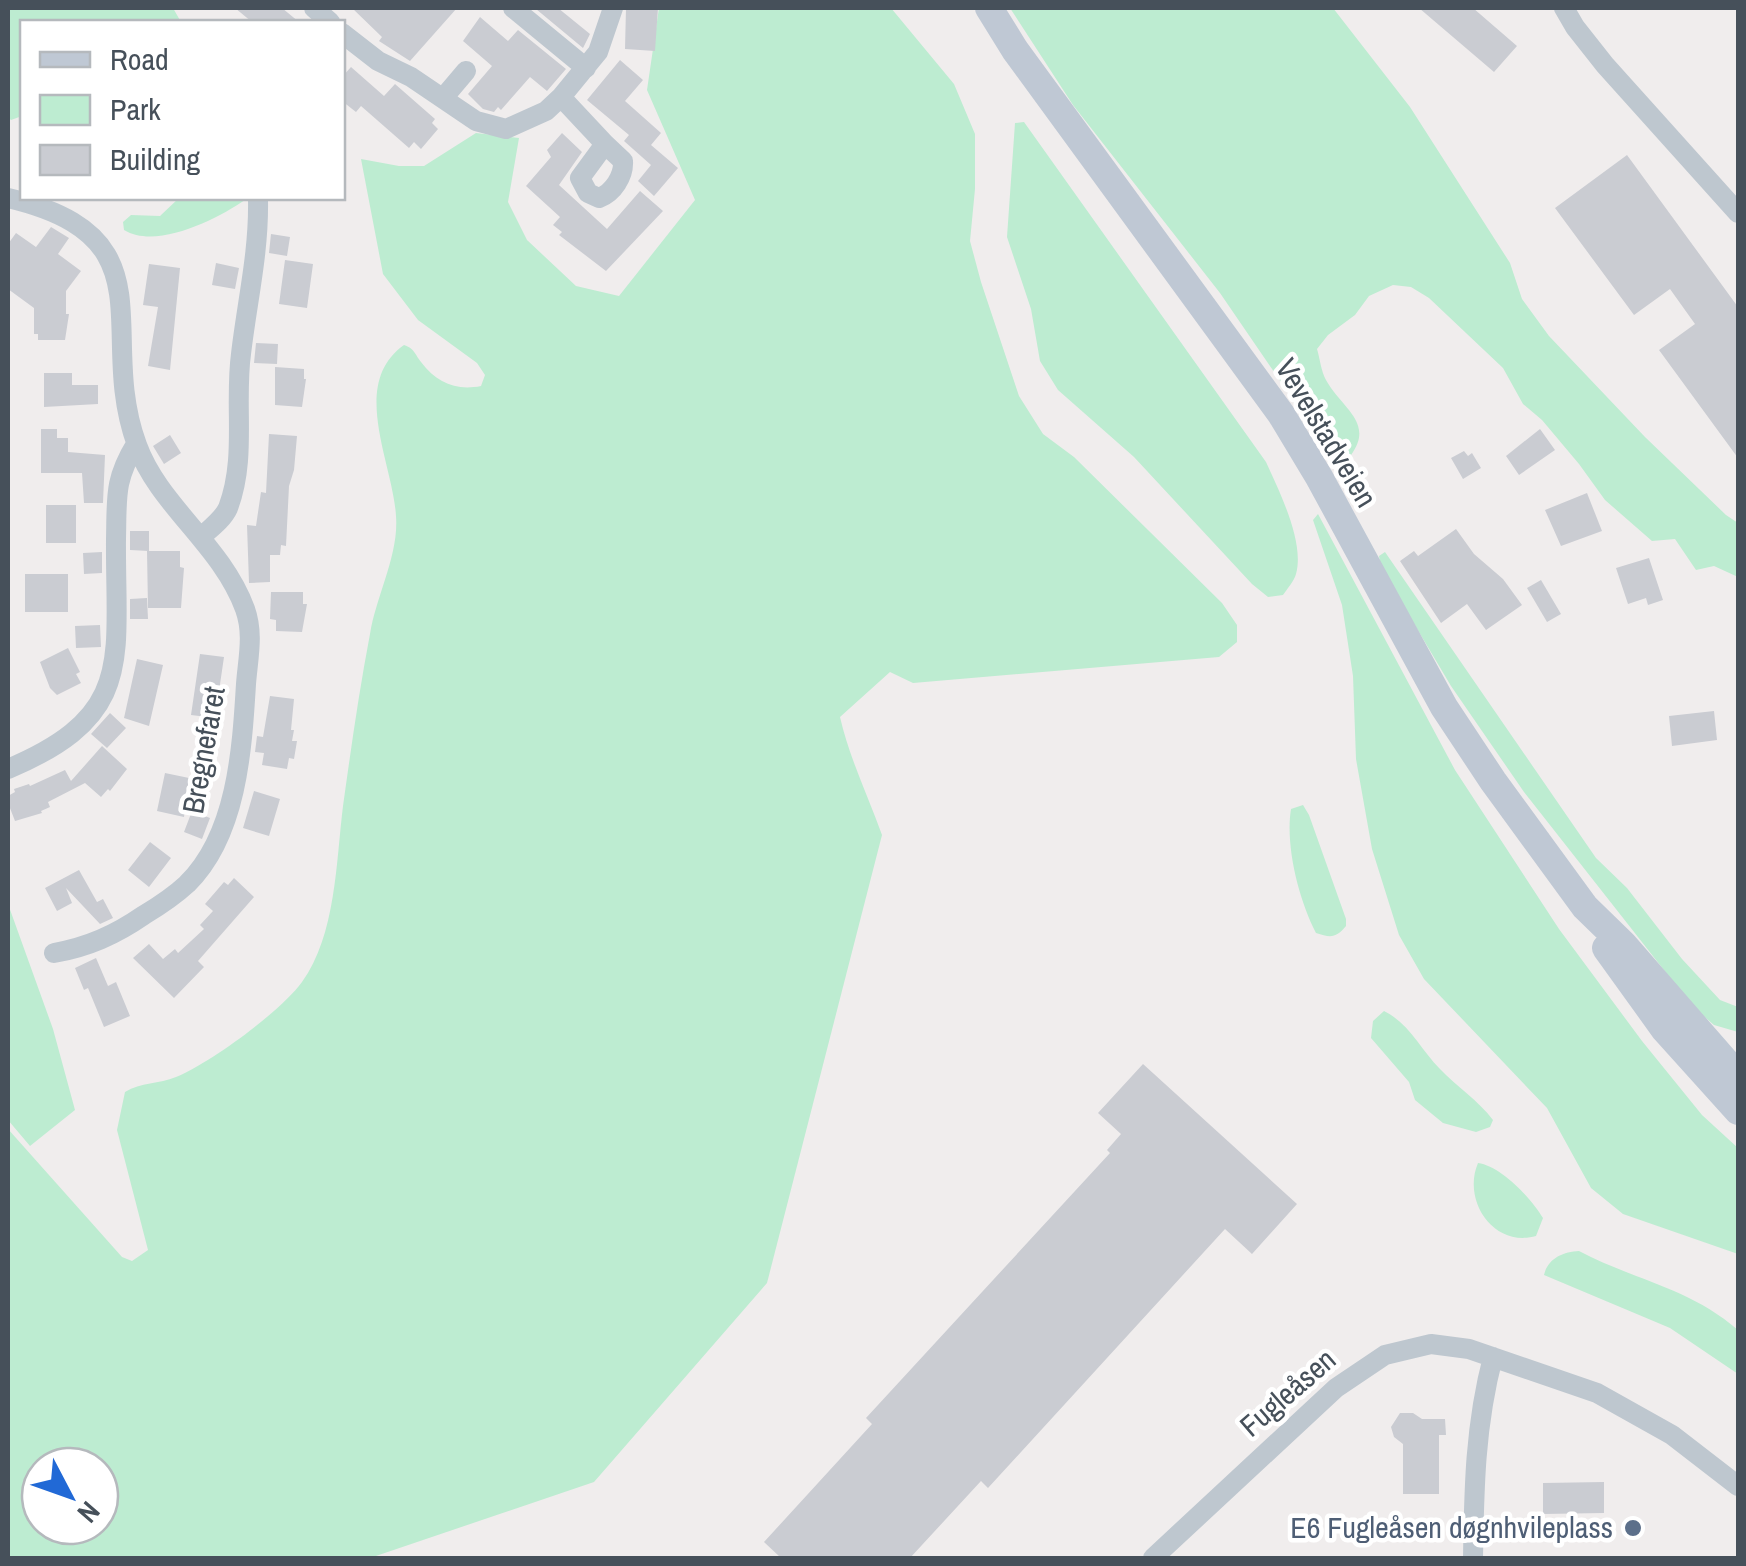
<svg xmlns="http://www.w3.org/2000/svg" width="1746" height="1566" viewBox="0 0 1746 1566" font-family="'Archivo Narrow',sans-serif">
<rect width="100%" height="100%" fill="#f0eded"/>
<path fill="#bdecd1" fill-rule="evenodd" d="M8,8H173L181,22H22V116L11,120L8,117Z
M659,8H891L954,84L975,134V189L970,241L981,282L1019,396L1043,434L1074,457L1222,603L1237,625V642L1219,657L913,683L890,672L840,717C849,757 868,796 882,835L767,1283L594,1482L370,1558H8V1129L122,1257L132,1261L148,1250L117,1130L125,1092C141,1082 159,1084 176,1077C210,1063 280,1012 302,982C336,935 336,862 343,806C351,749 359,691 370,634C376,596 399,555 396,516C393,463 349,384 404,345C415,349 414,353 421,362C437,383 456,391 481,386L485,375L477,363L418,320L383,274L361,159L399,166H424L476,133L519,138L508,202L527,240L576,286L619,296L695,200L647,90ZM40,1466H100V1526H40Z
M1010,8H1333L1410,107L1510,263L1522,299L1549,336L1645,437L1726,515L1738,523V577L1714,566L1696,570L1675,539L1652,541L1605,500L1579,464L1542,420L1523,404L1503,368L1429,298L1411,287L1393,285L1369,296L1355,315L1328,335L1317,349C1320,359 1321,371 1326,380C1341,408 1375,422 1351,455H1343L1320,439L1220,293L1073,105Z
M1024,122L1266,462C1279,491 1305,542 1296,574C1294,581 1287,589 1283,595L1268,597L1252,584L1134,457L1058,390L1040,361L1031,309L1007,237L1015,123Z
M179,198H245V200C217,219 157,250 124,230L123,222L131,215L160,216Z
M1318,514L1455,770L1559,929L1642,1041L1702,1115L1738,1148V1254L1623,1214L1591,1188L1547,1108L1424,979L1399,935L1372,849L1356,759L1353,676L1342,605L1313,520Z
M1385,552L1596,858L1627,888L1682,959L1720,1000L1738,1007V1032L1714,1025L1693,1007L1524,792L1451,686L1381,568L1379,556Z
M1303,805L1309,815L1346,919V926C1336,938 1331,938 1316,933C1299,900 1285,846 1291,809Z
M8,904L53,1029L75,1110L30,1146L8,1120Z
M1384,1011C1409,1023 1421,1050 1440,1069C1457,1087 1478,1100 1493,1120L1490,1127L1476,1132L1443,1123L1415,1100L1409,1082L1371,1038L1373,1021Z
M1478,1163C1501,1166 1532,1199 1543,1218L1536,1236C1493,1248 1462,1200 1478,1163Z
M1579,1251C1636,1281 1688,1287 1738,1330V1374L1670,1328L1544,1275C1548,1258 1563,1252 1579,1251Z"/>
<path fill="#caccd2" d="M235,8H282L299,22H252Z
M352,8H457L410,61L379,41L382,37Z
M538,8H558L590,34L583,48L536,9Z
M626,8H658L655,51L625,49Z
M1419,8H1473L1517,46L1494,72Z
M480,17L508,41L518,30L566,69L547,91L530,77L501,110L498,107L494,112L483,109L468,94L492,66L463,41Z
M620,60L643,80L625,101L661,133L651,145L678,168L654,196L638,181L651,165L624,141L629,135L587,100Z
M351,67L384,96L395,84L435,119L432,123L438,129L421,149L414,142L409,148L361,106L356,112L342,101V77Z
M562,133L582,152L559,185L607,229L640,191L663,211L606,271L559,235L562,232L553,225L560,217L526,186L551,157L547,150Z
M1627,155L1738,307V458L1659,350L1695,324L1670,289L1634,315L1555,208Z
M51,227L69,238L58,254L81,271L66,291V314H69L65,340H38V334H34V308L8,289V244L16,233L36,247Z
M271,234L290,237L287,256L269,253Z
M285,260L313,264L307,308L279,304Z
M216,263L239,268L235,289L212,285Z
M149,264L180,268L170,370L148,366L158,307L143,305Z
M256,343L278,344L277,364L254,363Z
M275,367L304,369V379H306L302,407L275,405Z
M44,373H72V385H98V404L44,407Z
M41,429H57V438H68V452L105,455L103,503H84L82,473H41Z
M1540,429L1555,450L1519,475L1506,456Z
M269,434L297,436L294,470L289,486L286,546L281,545L280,555H270V582L249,583L247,525L256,526L261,492L266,493Z
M170,435L181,453L164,464L153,446Z
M1464,451L1468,456L1472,453L1481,468L1463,479L1451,458Z
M1587,493L1602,531L1561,546L1545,510Z
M46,505H76V543H46Z
M1456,529L1474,554L1503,579L1522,605L1486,630L1467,604L1441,623L1400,561L1414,551L1418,556Z
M130,531H149V551L130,550Z
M147,551H180V567L184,568L181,608H148Z
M102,552V573L84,574L83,553Z
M1649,558L1663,600L1648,605L1646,598L1628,604L1616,568Z
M25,574H68V612H25Z
M1541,580L1561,614L1547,622L1527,588Z
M271,592H303V604H307L302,632L276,631V620L270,619Z
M147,598L148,619H130V599Z
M100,625L101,647L76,648L75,626Z
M68,648L80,672L76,674L81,683L57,695L50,688L40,662Z
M200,654L224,657L219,691L225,692L223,707L217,706L216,718L191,715Z
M137,659L163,665L149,726L124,718Z
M270,696L294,699L291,730H294L292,741H297L294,759L289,758L287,769L262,765L264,753L255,752L257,736L263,737Z
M1714,711L1717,740L1672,746L1669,716Z
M110,713L126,728L107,748L91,734Z
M102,746L127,769L110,791L108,789L101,797L85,783L48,802L50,807L41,811L42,813L15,821L8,803V796L15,792L14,789L29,784L30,786L65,770L71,781Z
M165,773L189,778L184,817L157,811Z
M254,791L280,799L269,836L243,828Z
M192,811L210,818L202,839L184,832Z
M150,842L171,858L149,887L128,870Z
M79,870L97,902L103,899L113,918L100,924L66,888L72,903L57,911L45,888Z
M234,878L254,897L198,961L204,967L174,998L133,958L149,944L163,959L175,949L178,953L204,929L200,925L213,911L205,904L224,882L228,885Z
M96,958L108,986L116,982L130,1016L104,1027L88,988L84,990L75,968Z
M1143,1064L1297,1204L1252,1254L1225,1229L988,1488L981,1481L910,1558H781L764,1542L872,1424L866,1418L1110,1153L1107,1150L1121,1134L1098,1113Z
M1400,1413H1413L1422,1419H1445L1446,1435H1439V1494H1403V1444L1394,1437L1391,1427Z
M1604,1482V1513L1543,1514V1483Z"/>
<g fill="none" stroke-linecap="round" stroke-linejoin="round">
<path stroke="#bec7cf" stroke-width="20" d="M314,8L330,22
M513,8L586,68
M1564,8L1575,27L1605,65L1738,213
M342,33L378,61L411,77L476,121L506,129L546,111L561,97L598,52L613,8
M444,97L466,71
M561,97L605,144
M605,144L623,161C624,176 613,193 599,198L588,193L580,178Z
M8,198C174,237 95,331 137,445C159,506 221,544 245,609C254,634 248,658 246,684C242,750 237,835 187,884C174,896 159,906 144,915C115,935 88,947 54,953
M202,536C211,528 223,519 228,508C247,458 234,405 241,354C247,302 259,253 258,200
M8,769C136,715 115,660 116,539C117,497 114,480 136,444
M1153,1558L1336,1388L1385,1355L1431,1344L1469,1349L1597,1393L1672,1435L1738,1486
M1473,1558C1474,1489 1475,1425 1493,1357"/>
<path stroke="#bfc8d4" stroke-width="28" d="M989,8L1015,50L1281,414L1319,477L1444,707L1493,781L1585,907L1623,944L1738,1076
M1606,948L1665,1030L1738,1111"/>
</g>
<circle fill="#5c6f8a" stroke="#fff" stroke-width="4" cx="1633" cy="1528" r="10"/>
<g text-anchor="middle" stroke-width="9" stroke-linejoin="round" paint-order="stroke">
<g font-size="30" fill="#46505a" stroke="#fff">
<text transform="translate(1326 433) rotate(59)" y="10">Vevelstadveien</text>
<text transform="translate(204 750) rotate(-80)" y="10">Bregnefaret</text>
<text transform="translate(1288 1393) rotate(-41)" y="10">Fugleåsen</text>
</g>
<g font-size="30" fill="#4e5e75" stroke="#fff" text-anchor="end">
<text x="1613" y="1538">E6 Fugleåsen døgnhvileplass</text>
</g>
</g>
<rect width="1746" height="1566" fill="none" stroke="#46505a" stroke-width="20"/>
<rect x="20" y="20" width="325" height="180" fill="#ffffff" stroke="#b5b9bd" stroke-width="2.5"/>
<rect x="40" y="52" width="50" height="15" fill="#bfc8d4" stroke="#b5b9bd" stroke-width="2.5"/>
<text x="110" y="70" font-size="30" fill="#46505a">Road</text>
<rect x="40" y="95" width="50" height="30" fill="#bdecd1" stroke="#b5b9bd" stroke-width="2.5"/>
<text x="110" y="120" font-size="30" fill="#46505a">Park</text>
<rect x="40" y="145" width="50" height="30" fill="#caccd2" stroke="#b5b9bd" stroke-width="2.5"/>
<text x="110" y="170" font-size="30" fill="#46505a">Building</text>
<g transform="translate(70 1496) rotate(131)"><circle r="48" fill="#ffffff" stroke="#b5b9bd" stroke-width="2.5"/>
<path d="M0-8L18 38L0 25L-18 38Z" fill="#2169d6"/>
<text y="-15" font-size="28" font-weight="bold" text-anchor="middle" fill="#46505a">N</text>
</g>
</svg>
